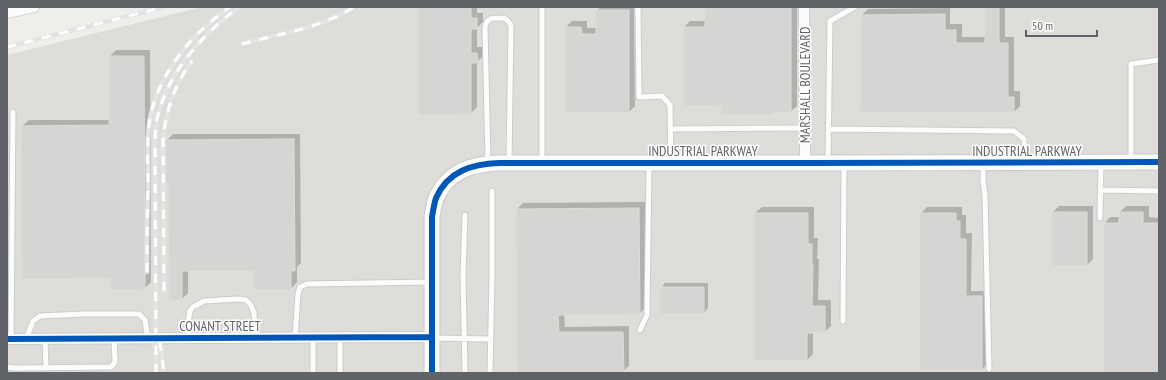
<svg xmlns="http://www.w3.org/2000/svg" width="1166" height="380" viewBox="0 0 1166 380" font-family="'PT Sans Narrow',sans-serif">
<rect width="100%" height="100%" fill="#efeeea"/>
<path fill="#dfddda" d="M202,7H1159V373H7V55Z"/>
<path fill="#0003" d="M419,7H477V13H483V22L477,28V47H483V56L477,62V107L471,113Z
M601,7H634L635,106L629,112L566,27L572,21H587V28H597V10Z
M706,7H797V106L790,112H774L772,114L722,104L684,27L690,21H706Z
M986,7H1005V37H1014V91H1020V106L1014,112L862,15L868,9L950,8V24H962V37H986Z
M116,50H150L151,282L145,288L111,277L22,126L29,120H110V56Z
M173,134H300L301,263L297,267V282L291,289L254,270H188V293L182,299L169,182L167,140Z
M645,202L646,307L640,313L564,314L565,327L629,326V366L621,373H518L516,210L523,203Z
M1059,206H1093V259L1087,265H1053V212Z
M1126,206H1149V217L1159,218V373H1104V224L1110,217H1120V212Z
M762,207H814V238H818L817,259H819L818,300H831V326L824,332H813V354L807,360L755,213Z
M927,207H962V215H966V233H972L971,291H988V363L981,370L921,213Z
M665,283H708V308L704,313L661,288Z"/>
<path fill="#d6d5d3" stroke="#deddd9" d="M418,7H471V18H477V29H471V53H477L478,63H471V114L418,115Z
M705,7H791V113H772V115H721V105L683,106V27H705Z
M985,7H999V43H1008V97H1014V113H860L861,15L945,14V30H956V43H985Z
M596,10H629V113H565V27H581L582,34H596Z
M109,56H144L145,289L110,290V278L22,279L21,126L109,125Z
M294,139L295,271H291V290H253V271H182V300H169L168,183H166V140Z
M639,208L640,314L558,315L559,332H623L624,373H517L516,209Z
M1052,212H1087V266H1052Z
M1119,212H1143V223H1159V373H1103V223H1119Z
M754,213H808V244H812V265H813L812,306H825V333H807V361H754Z
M920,213H956V221H960V239H966V296H982V371L920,370Z
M660,287H704V314H660Z"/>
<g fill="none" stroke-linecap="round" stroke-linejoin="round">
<g stroke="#cbcccc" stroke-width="7">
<path id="lane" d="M638,7L639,97L662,96L670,105L671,162
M670,129L805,128
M829,129L1014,131L1024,139L1025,160
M1131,161V64L1159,60
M488,162L485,27C487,18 492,18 500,18C502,18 505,18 507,20C508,21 510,24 511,25L509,162
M542,162V7
M828,162L830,21L855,7
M983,164V180L985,196L989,369
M1101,190L1159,191
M1100,218L1101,163
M843,321L844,164
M640,330L647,315L649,165
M295,338L298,294L300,287L307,284L431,282
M340,338V373
M433,338L490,339
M11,339L13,112
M26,339L33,321L40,316L84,314H139L145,320L148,339
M45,339L46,368
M188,339L189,316L190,311L193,307L204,301L238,299L246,300L251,305L254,313L256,338
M7,367L15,368L111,367L114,364L115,361L114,339
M313,373V338
M465,373L463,276L465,215
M490,373L492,274V191"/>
</g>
<g stroke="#cbcccc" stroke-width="12">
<path id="street" d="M804,7L805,128V163
M7,13L34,7
M7,339L432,337"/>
</g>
<g stroke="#cacacb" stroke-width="17">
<path id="secondary" d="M432,373V217C433,211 434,204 436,198C448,171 472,164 499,163H805L1159,162"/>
</g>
<use href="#lane" stroke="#fdfcfc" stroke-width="5"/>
<use href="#street" stroke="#fdfcfc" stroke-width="10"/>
<use href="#secondary" stroke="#fdfcfc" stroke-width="15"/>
<g stroke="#e4e4e4" stroke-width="4.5">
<path id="rail" d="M242,44C279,34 321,28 354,7
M7,47L164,7
M147,272C147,244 147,215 148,187C148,170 147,153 148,135C151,82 188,36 230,7
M164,291L163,142C165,112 174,85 192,61
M160,342L164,373
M156,373L155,150C155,140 155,129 157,119C167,73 202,35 239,7"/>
</g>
<use href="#rail" stroke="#fff" stroke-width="3" stroke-dasharray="9" stroke-linecap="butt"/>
<g stroke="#fff" stroke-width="8">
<path id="cycleway" d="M7,339L432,337
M432,373V217C433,211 434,204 436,198C448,171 472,164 499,163H805L1159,162"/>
</g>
<use href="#cycleway" stroke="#0057b8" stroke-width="6"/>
</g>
<g text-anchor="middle" stroke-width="3" stroke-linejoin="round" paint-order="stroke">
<g font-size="14" fill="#5f6368" stroke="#fff">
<text transform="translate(805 85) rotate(-90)" y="5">MARSHALL BOULEVARD</text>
<text x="703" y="156">INDUSTRIAL PARKWAY</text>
<text x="1027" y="156">INDUSTRIAL PARKWAY</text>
<text x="220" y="331">CONANT STREET</text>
</g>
</g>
<rect width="1166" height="380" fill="none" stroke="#5f6368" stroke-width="16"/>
<path d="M1026 30v6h71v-6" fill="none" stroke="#5f6368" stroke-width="2"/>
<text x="1032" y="30" font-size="12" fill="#5f6368" stroke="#ffffff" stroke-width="3" paint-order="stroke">50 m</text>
</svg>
